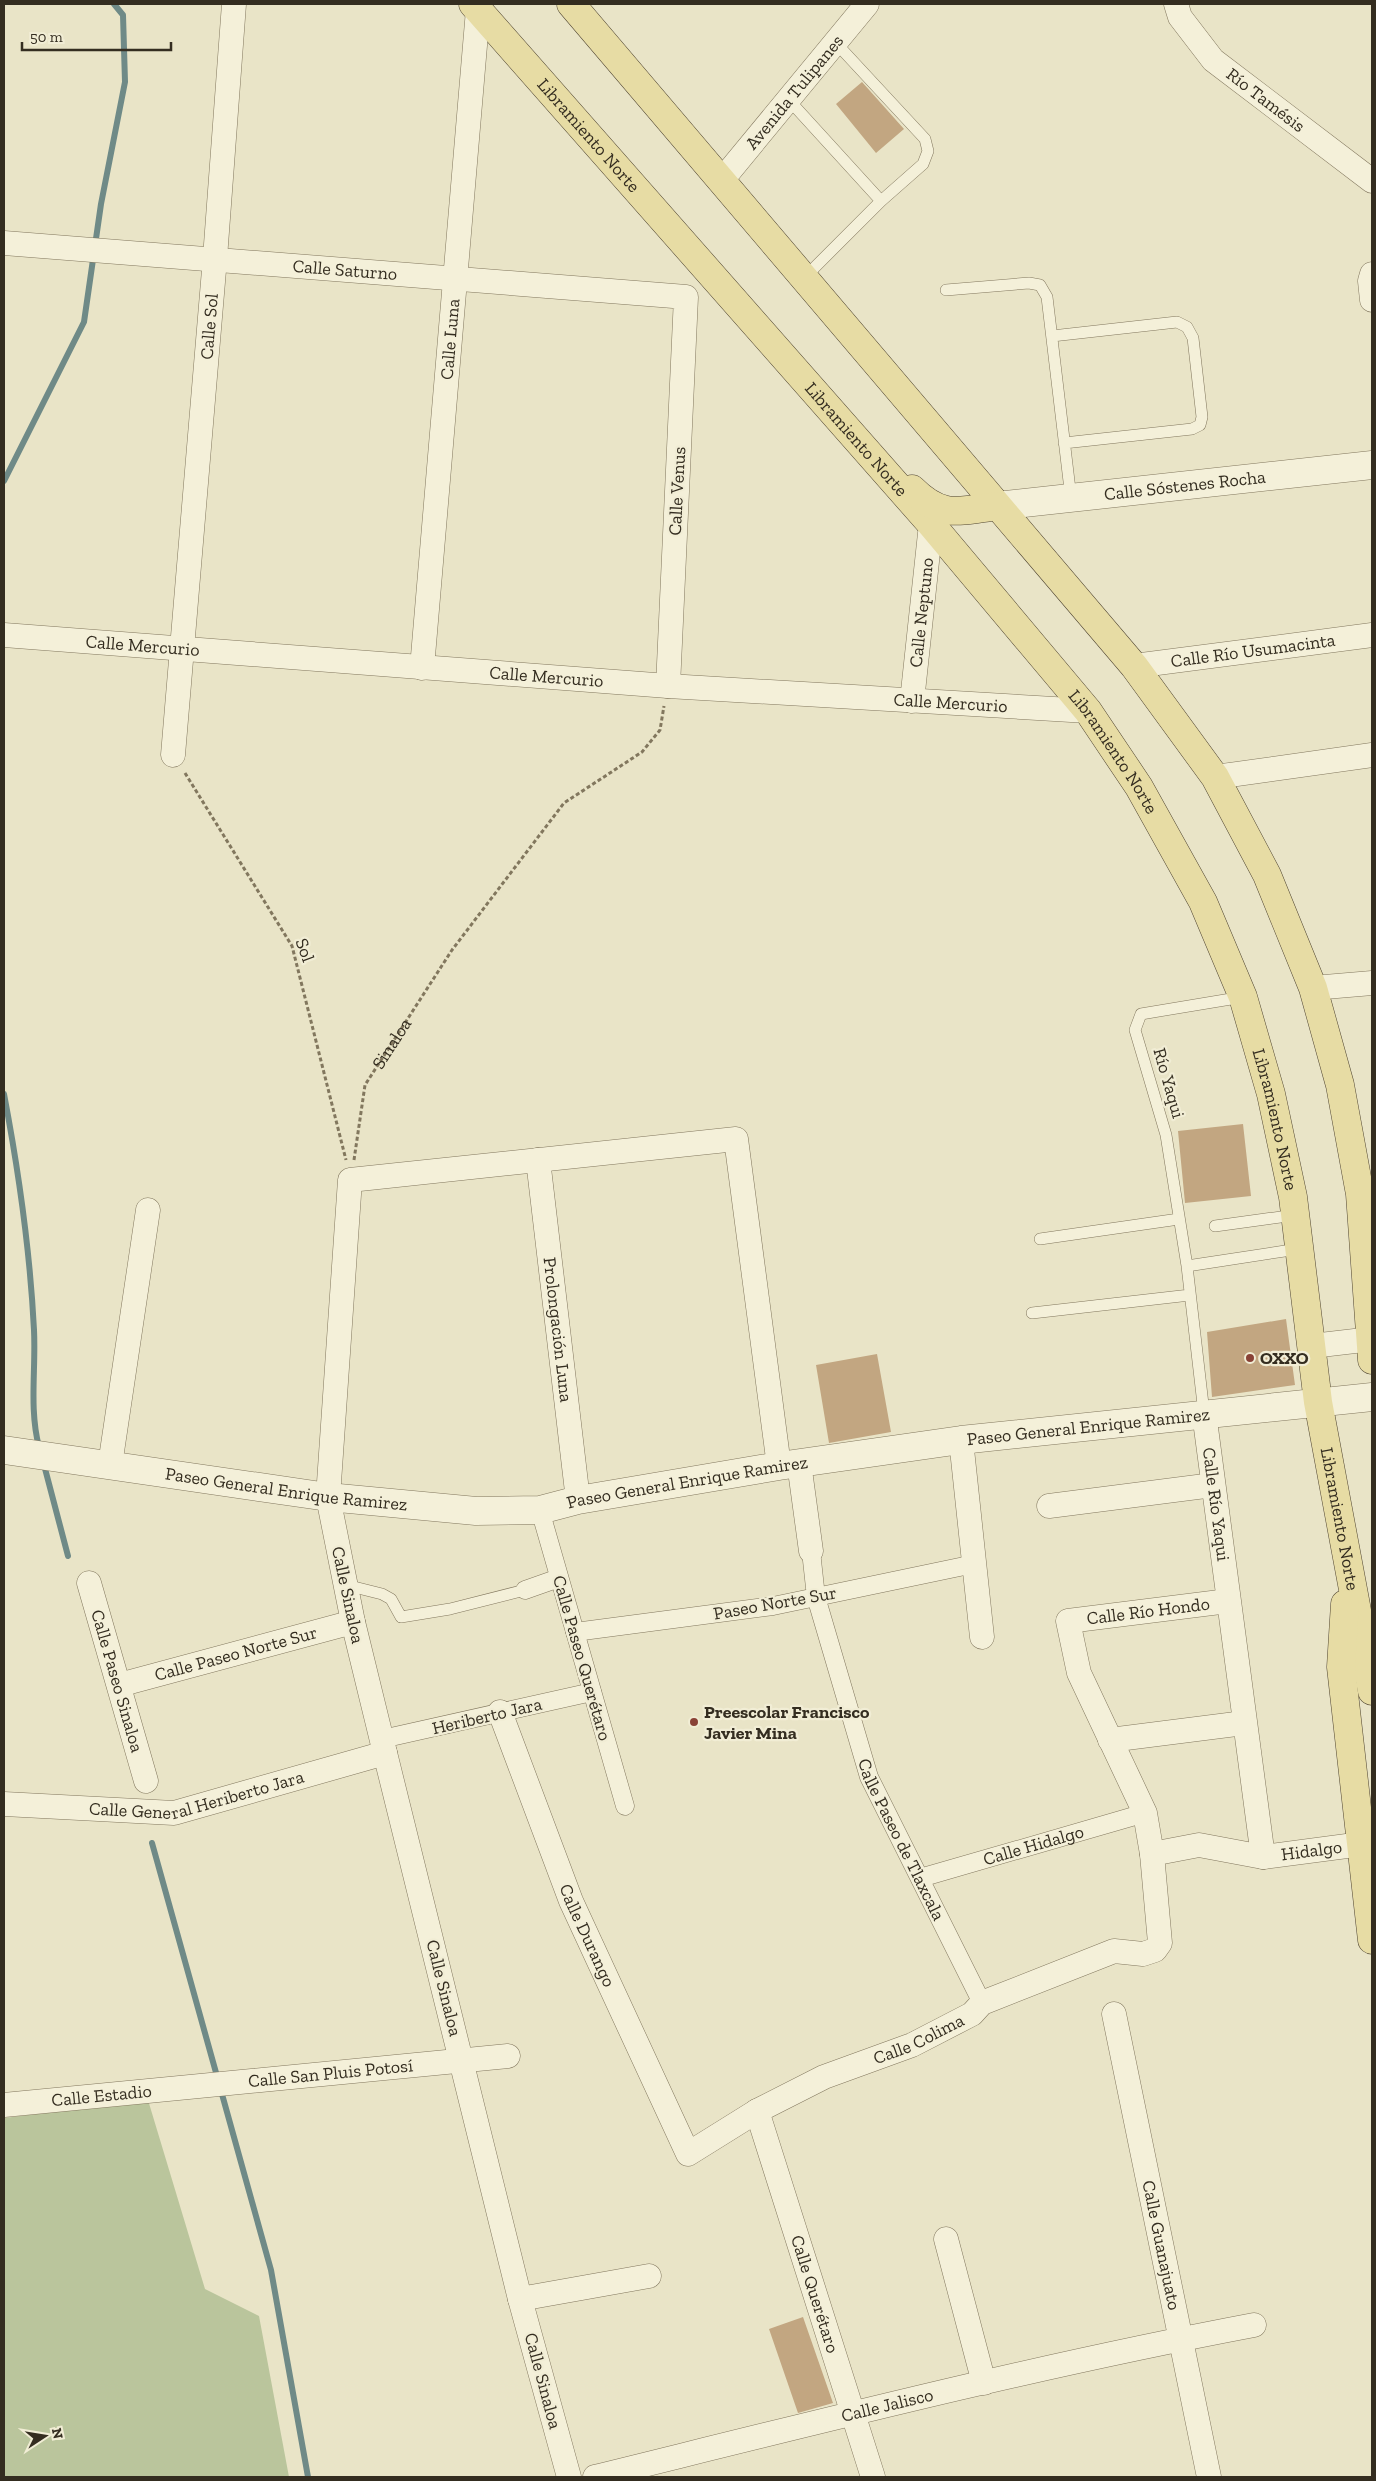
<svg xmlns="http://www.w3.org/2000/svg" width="1376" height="2481" viewBox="0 0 1376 2481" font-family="'Zilla Slab',serif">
<rect width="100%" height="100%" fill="#e9e4c7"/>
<path fill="#bac59c" d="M148,2100L205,2289L259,2316L289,2477H4V2118Z"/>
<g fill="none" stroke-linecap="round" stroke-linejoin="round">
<path stroke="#6f8a87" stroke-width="6" d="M4,481L84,322L101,204L125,82L123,15L114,4
M4,1094C19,1173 30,1250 34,1330C36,1369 29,1409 39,1447
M43,1461L68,1556
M152,1843L271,2270L308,2477"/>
</g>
<path fill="#c2a681" d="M862,82L904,129L876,153L836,104Z
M1243,1124L1251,1196L1185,1203L1178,1131Z
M1286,1319L1295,1385L1212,1397L1207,1332Z
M877,1354L891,1432L829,1443L816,1365Z
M803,2317L833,2403L798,2413L769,2329Z"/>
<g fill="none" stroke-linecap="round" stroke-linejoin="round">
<g stroke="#82775e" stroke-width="12">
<path id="service" d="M788,99L881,201
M804,278L881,201L923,164L928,151L925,139L835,42
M946,290L1029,283L1040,285L1047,297L1071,498
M1052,336L1177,322L1187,327L1193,338L1202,417L1200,425L1192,429L1064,443
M1215,1226L1295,1215
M1040,1239L1179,1219
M1187,1266L1298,1249
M1032,1313L1190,1295
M1204,1413L1187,1266L1166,1135L1135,1030L1141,1014L1243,997
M346,1585L382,1594L391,1599L401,1617L450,1609L525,1590"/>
</g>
<g stroke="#82775e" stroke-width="19">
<g id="pedestrian">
<path d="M540,1510L625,1806"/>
<path id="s2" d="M811,1551L816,1597L869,1777L982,2003"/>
<path d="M525,1590L559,1578"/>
<path d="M575,1632L773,1606L974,1564"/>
<path d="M382,1739L592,1692"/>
<path id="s3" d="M920,1878L1145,1813"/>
</g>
</g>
<g stroke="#82775e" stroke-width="25">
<g id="minor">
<path id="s4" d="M1176,4L1180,17L1213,60L1372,181"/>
<path id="s5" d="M722,180L867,4"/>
<path id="s6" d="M4,243L686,297L668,686"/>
<path d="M1372,274L1370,281L1372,300"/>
<path id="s7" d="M4,635L668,686L1088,711"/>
<path id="s8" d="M1134,666L1372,635"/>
<path id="s9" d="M422,668L478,10"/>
<path id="s10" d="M912,701L931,524"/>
<path id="s11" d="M173,755L215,258L234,4"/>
<path d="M1215,777L1372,755"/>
<path d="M1313,988L1372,983"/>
<path id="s12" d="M538,1160L578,1500"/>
<path d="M1312,1346L1372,1339"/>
<path id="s13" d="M1204,1413L1263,1857"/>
<path d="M961,1440L982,1637"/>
<path d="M799,1463L811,1551"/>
<path d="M110,1465L148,1210"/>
<path d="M1049,1506L1213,1485"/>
<path id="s14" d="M89,1583L146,1781"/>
<path id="s15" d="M119,1685L353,1622"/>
<path id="s16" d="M500,1712L571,1901L688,2154L757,2111L824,2077L912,2045L972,2014L982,2003L1114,1951L1143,1954L1155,1950L1160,1943L1152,1854L1145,1813L1079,1673L1068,1621L1228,1601"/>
<path d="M1110,1740L1244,1723"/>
<path id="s17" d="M4,1804L174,1813L385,1753"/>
<path id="s18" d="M1152,1854L1199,1845L1263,1857L1362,1844"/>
<path id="s19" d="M1114,2014L1209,2477"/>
<path id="s20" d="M4,2105L508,2056"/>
<path id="s21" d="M757,2111L873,2477"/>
<path d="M946,2239L984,2383"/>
<path d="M520,2299L649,2276"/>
<path d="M569,2477L520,2299L385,1753L353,1622L328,1497L350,1180L736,1139L779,1466"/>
<path id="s22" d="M595,2477C814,2423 1032,2367 1254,2325"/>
</g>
</g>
<g stroke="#82775e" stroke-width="29">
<g id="tertiary">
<path id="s23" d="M997,506L1372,465"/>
<path id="s24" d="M4,1450L328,1497L476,1511L540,1510L578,1500L779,1466L961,1440L1372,1397"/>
</g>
</g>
<g stroke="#504532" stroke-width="29">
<g id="primary">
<path id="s25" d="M473,4L931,524L1088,711L1139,787L1203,902L1243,997L1271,1094L1293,1197L1318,1402L1372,1691"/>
<path d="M571,4L1134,666L1215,777L1267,875L1313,988L1340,1085L1360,1194L1372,1360"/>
<path d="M912,489C942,519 959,511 997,506"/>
<path d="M1345,1604L1341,1667L1372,1940"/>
</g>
</g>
<g stroke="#82775e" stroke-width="3" stroke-dasharray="4 2.5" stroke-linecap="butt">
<path d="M185,773L292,946L346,1160"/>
<path id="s1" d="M354,1160L365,1085L452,950L564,803L642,752L660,730L664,706"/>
</g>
<use href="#service" stroke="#f4f0d9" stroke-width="11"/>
<use href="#pedestrian" stroke="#f4f0d9" stroke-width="18"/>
<use href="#minor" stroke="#f4f0d9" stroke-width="24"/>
<use href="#tertiary" stroke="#f4f0d9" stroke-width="28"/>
<use href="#primary" stroke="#e7dca4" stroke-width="28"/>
</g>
<g fill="#894236" stroke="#f1edd5" stroke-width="2">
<circle cx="1250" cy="1358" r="5"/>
<circle cx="694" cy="1722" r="5"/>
</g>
<g text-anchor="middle" stroke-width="4.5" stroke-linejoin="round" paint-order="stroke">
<g font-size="18" fill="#342d20" stroke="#f1edd5">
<text dy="6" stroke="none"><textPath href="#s5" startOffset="114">Avenida Tulipanes</textPath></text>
<text dy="6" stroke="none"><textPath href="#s4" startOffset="134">Río Tamésis</textPath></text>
<text dy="6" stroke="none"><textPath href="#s25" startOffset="175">Libramiento Norte</textPath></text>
<text dy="6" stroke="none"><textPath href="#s6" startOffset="342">Calle Saturno</textPath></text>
<text dy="6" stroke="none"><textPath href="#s11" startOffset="430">Calle Sol</textPath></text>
<text dy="6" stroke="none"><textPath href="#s9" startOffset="330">Calle Luna</textPath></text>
<text dy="6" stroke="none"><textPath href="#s25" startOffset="580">Libramiento Norte</textPath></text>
<text dy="6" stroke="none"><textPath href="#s23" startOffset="189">Calle Sóstenes Rocha</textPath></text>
<text transform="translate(677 491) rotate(-87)" y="6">Calle Venus</text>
<text dy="6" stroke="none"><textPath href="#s10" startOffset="89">Calle Neptuno</textPath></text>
<text dy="6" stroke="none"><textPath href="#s7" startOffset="139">Calle Mercurio</textPath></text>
<text dy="6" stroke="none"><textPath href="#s8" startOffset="120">Calle Río Usumacinta</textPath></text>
<text dy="6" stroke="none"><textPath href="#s7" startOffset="544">Calle Mercurio</textPath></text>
<text dy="6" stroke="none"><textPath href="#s7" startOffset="949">Calle Mercurio</textPath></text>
<text dy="6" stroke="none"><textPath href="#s25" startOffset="985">Libramiento Norte</textPath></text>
<text transform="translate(305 950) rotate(70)" y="6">Sol</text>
<text dy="6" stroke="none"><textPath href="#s1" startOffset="125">Sinaloa</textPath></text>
<text transform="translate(1169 1083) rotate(74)" y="6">Río Yaqui</text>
<text dy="6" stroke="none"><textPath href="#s25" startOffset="1390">Libramiento Norte</textPath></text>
<text dy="6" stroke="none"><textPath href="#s12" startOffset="171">Prolongación Luna</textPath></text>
<text dy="6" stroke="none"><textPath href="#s24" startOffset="1095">Paseo General Enrique Ramirez</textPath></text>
<text dy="6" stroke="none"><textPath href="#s24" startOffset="690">Paseo General Enrique Ramirez</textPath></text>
<text dy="6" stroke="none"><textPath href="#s24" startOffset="285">Paseo General Enrique Ramirez</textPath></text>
<text dy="6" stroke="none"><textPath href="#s13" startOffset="92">Calle Río Yaqui</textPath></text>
<text dy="6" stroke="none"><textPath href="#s25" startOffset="1795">Libramiento Norte</textPath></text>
<text transform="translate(348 1595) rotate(78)" y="6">Calle Sinaloa</text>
<text transform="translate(775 1603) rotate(-10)" y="6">Paseo Norte Sur</text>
<text dy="6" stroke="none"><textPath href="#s16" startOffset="1425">Calle Río Hondo</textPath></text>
<text dy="6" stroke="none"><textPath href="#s15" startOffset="121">Calle Paseo Norte Sur</textPath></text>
<text transform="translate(582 1658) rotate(74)" y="6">Calle Paseo Querétaro</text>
<text dy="6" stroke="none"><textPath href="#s14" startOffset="102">Calle Paseo Sinaloa</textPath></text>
<text transform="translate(487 1716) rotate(-13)" y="6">Heriberto Jara</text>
<text dy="6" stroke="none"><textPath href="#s17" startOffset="195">Calle General Heriberto Jara</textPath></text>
<text dy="6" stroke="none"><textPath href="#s2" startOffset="304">Calle Paseo de Tlaxcala</textPath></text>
<text dy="6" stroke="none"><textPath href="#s3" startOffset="118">Calle Hidalgo</textPath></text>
<text dy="6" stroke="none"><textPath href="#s18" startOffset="162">Hidalgo</textPath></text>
<text dy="6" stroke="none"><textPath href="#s16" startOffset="240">Calle Durango</textPath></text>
<text transform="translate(444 1988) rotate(76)" y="6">Calle Sinaloa</text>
<text dy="6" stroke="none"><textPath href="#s16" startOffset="739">Calle Colima</textPath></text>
<text dy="6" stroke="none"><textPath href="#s20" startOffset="328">Calle San Pluis Potosí</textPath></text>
<text dy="6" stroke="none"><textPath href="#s20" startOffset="98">Calle Estadio</textPath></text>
<text dy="6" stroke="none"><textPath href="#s19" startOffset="236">Calle Guanajuato</textPath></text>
<text dy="6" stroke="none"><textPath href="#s21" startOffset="192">Calle Querétaro</textPath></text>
<text transform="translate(543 2381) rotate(75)" y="6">Calle Sinaloa</text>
<text dy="6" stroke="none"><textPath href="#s22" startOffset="301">Calle Jalisco</textPath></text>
</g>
<g font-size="18" font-weight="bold" fill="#342d20" stroke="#f1edd5" text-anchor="start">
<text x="1260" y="1364">OXXO</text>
<text x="704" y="1718">Preescolar Francisco<tspan x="704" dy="21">Javier Mina</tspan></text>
</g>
</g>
<rect width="1376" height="2481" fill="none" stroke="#342d20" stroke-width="10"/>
<g transform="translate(45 2436) rotate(78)" stroke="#f1edd5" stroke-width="4" paint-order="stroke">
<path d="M0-4L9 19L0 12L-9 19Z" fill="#342d20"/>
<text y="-8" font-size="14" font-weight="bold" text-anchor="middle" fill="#342d20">N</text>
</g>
<path d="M22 42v8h149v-8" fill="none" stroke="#342d20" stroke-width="2.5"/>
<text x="30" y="42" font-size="15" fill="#342d20" stroke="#f1edd5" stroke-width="4" paint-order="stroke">50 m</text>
</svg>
